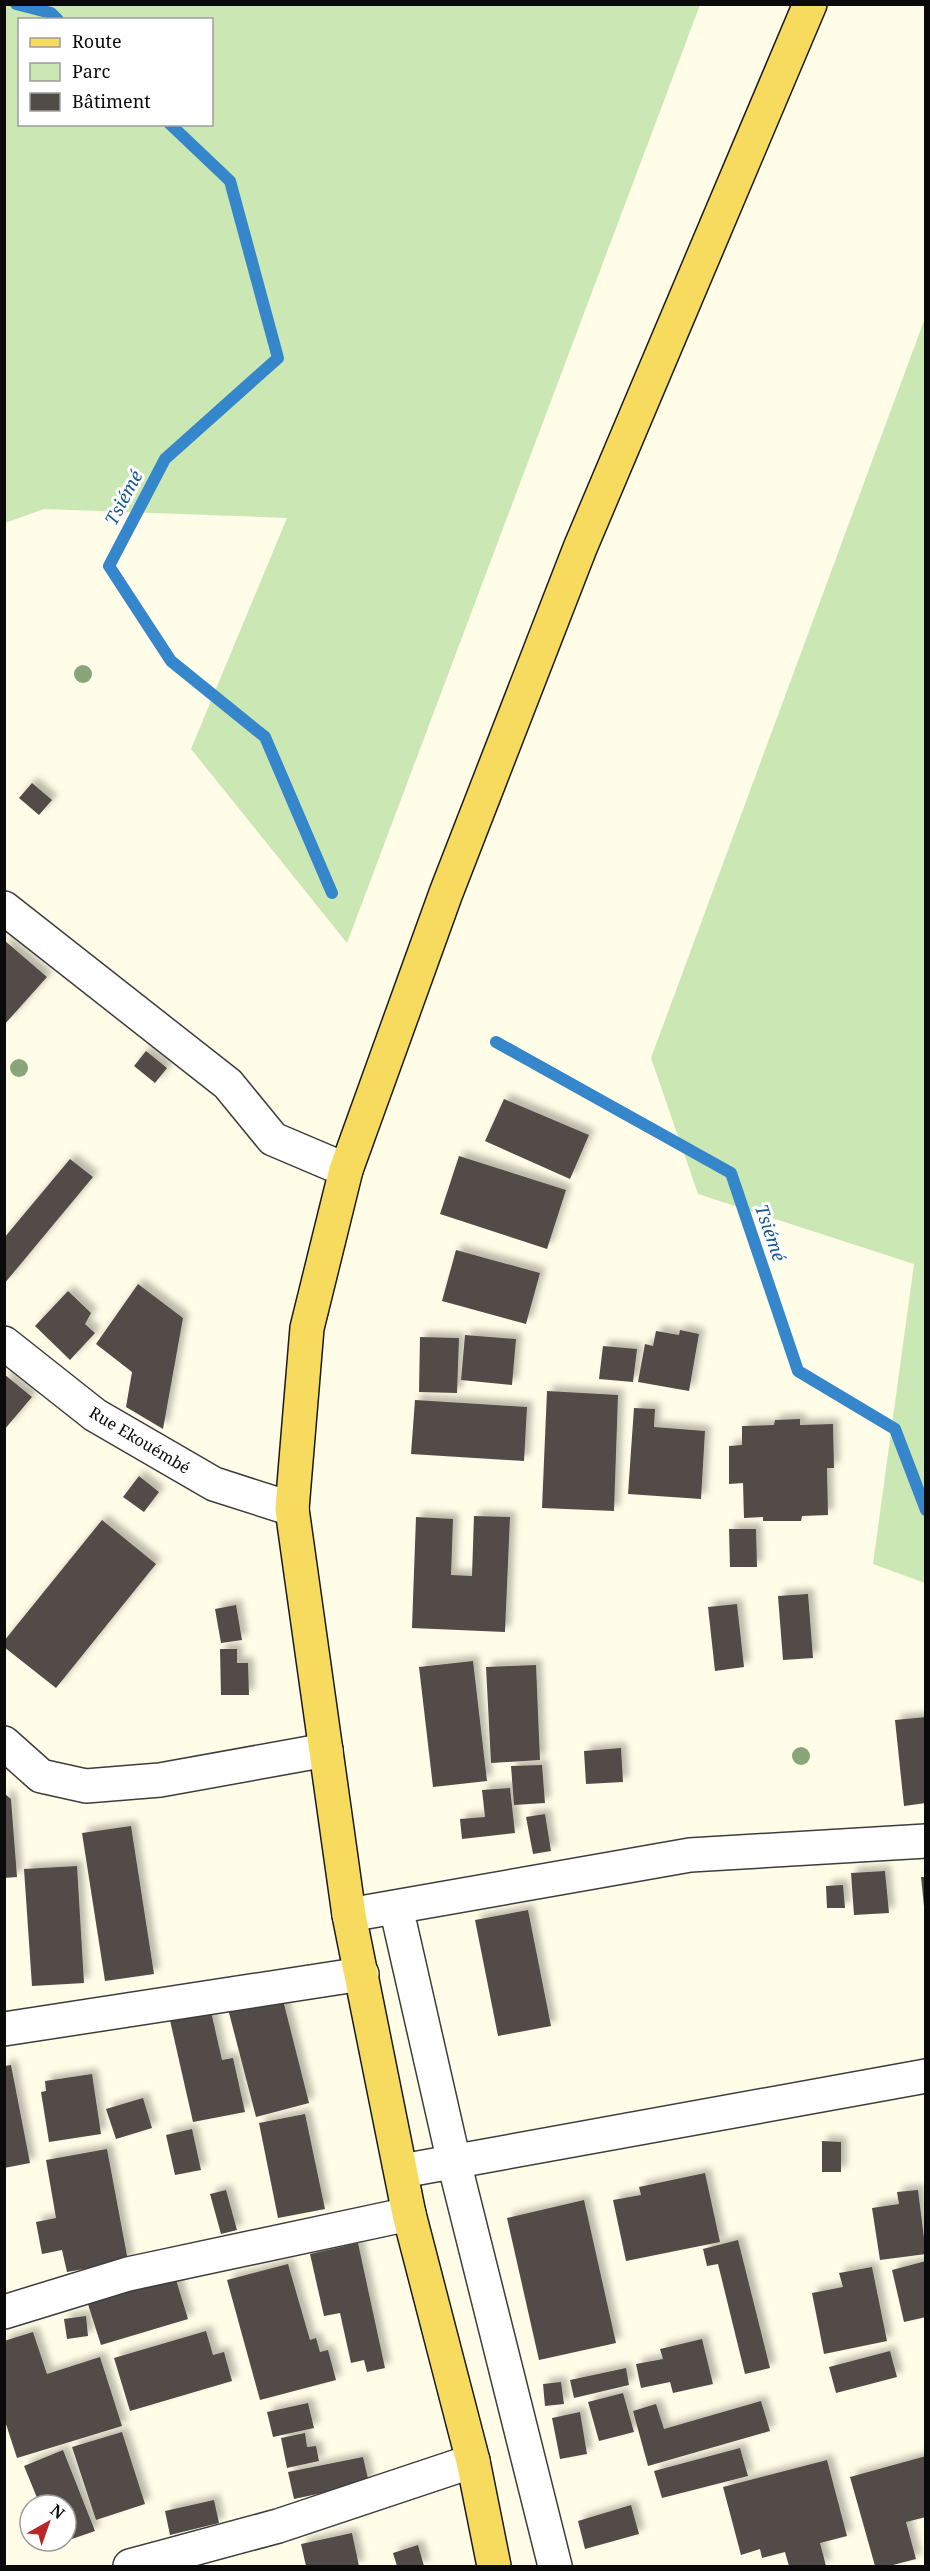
<svg xmlns="http://www.w3.org/2000/svg" width="930" height="2571" viewBox="0 0 930 2571" font-family="'Noto Serif',serif">
<defs>
<filter id="shadow"><feDropShadow dx="5.5" dy="-5.5" stdDeviation="3" flood-color="#0004"/></filter>
</defs>
<rect width="100%" height="100%" fill="#fffce7"/>
<path fill="#cbe7b3" fill-rule="evenodd" d="M4,5H700L347,943L191,749L287,518L44,509L5,523ZM20,20H212V124H20Z
M925,318V1583L873,1564L914,1264L698,1194L651,1058Z"/>
<g fill="none" stroke-linecap="round" stroke-linejoin="round">
<path stroke="#3586cb" stroke-width="12" d="M16,4L51,13L58,20
M170,124L230,181L278,358L165,459L109,566L171,661L265,737L332,893
M496,1042L731,1173L798,1371L895,1429L926,1510"/>
</g>
<path fill="#524c47" filter="url(#shadow)" d="M32,783L52,800L39,815L19,798Z
M4,940L47,977L4,1025Z
M146,1051L167,1068L155,1083L134,1066Z
M504,1099L589,1135L570,1179L485,1141Z
M459,1156L566,1190L547,1249L440,1214Z
M70,1159L93,1177L4,1284V1238Z
M456,1250L540,1273L526,1324L442,1301Z
M138,1284L183,1318L163,1429L126,1407L132,1372L96,1344Z
M68,1291L91,1313L85,1324L95,1333L70,1360L35,1326Z
M680,1330L699,1334L689,1391L638,1382L645,1344L653,1346L656,1331L679,1335Z
M465,1335L516,1339L512,1385L461,1380Z
M420,1337L459,1338L457,1393L419,1392Z
M603,1346L637,1349L633,1382L599,1379Z
M4,1374L32,1397L4,1430Z
M547,1391L618,1395L614,1511L542,1508Z
M415,1400L527,1407L524,1461L411,1454Z
M634,1408L655,1409L654,1427L705,1431L701,1499L628,1494Z
M800,1419V1425L833,1424L834,1468H827L828,1515L802,1516L801,1521H763V1517L744,1518L743,1483L729,1484V1446L742,1445V1426L774,1425L775,1420Z
M139,1476L159,1492L144,1512L123,1497Z
M474,1516L510,1517L505,1632L412,1628L416,1517L453,1519L451,1575L472,1576Z
M102,1520L156,1564L56,1688L4,1647V1641Z
M729,1529H756L757,1567H730Z
M808,1594L813,1658L783,1660L778,1596Z
M737,1604L744,1667L715,1671L708,1607Z
M236,1605L242,1640L221,1643L215,1609Z
M220,1649H237V1663H248L249,1695H221Z
M473,1661L487,1781L433,1787L419,1667Z
M536,1665L540,1760L491,1763L486,1667Z
M926,1717V1803L904,1806L895,1720Z
M621,1748L623,1782L586,1784L584,1751Z
M542,1765L545,1803L514,1805L511,1766Z
M510,1788L515,1833L462,1839L460,1819L485,1817L482,1790Z
M4,1793L11,1799L17,1877L4,1878Z
M545,1814L551,1851L533,1854L526,1817Z
M131,1826L154,1974L105,1981L82,1833Z
M77,1866L84,1983L32,1986L24,1869Z
M885,1871L889,1913L854,1915L851,1873Z
M921,1877H926V1906H924Z
M843,1885L845,1908H827L826,1886Z
M528,1910L551,2026L498,2036L475,1920Z
M281,1992L309,2103L256,2117L227,2005Z
M210,2007L222,2060L233,2058L245,2112L193,2122L169,2016Z
M11,2065L30,2163L4,2168V2066Z
M92,2074L101,2134L49,2142L41,2092L46,2091L45,2081Z
M143,2098L152,2128L116,2139L106,2109Z
M305,2114L325,2209L278,2218L259,2123Z
M192,2129L201,2170L175,2175L166,2135Z
M822,2141L841,2142V2172H822Z
M107,2149L128,2261L67,2272L62,2250L42,2254L36,2222L56,2218L46,2160Z
M705,2173L720,2242L626,2261L613,2200L641,2195L639,2187Z
M226,2190L237,2230L221,2234L210,2194Z
M918,2190L926,2254L880,2260L872,2208L899,2204L897,2192Z
M584,2200L616,2343L539,2360L507,2218Z
M738,2240L770,2368L745,2374L718,2264L707,2266L703,2249Z
M358,2243L385,2368L367,2372L364,2360L351,2363L340,2313L324,2316L310,2254Z
M926,2261V2317L904,2322L892,2270Z
M288,2264L310,2340L316,2338L320,2352L328,2350L336,2380L260,2400L227,2280Z
M872,2267L887,2341L824,2354L812,2293L843,2287L839,2273Z
M174,2273L188,2319L101,2345L86,2298Z
M86,2316L88,2336L67,2339L64,2319Z
M206,2331L213,2355L224,2352L232,2381L130,2411L114,2358Z
M33,2332L47,2374L100,2357L122,2426L17,2458L4,2418V2341Z
M702,2339L713,2384L673,2393L670,2382L641,2388L636,2364L663,2359L660,2349Z
M890,2351L897,2377L836,2393L829,2367Z
M626,2368L629,2385L574,2398L570,2380Z
M561,2382L564,2404L545,2406L543,2384Z
M623,2393L634,2432L599,2441L588,2402Z
M761,2401L770,2431L648,2466L633,2411L656,2404L664,2429Z
M308,2403L314,2428L273,2437L267,2412Z
M580,2412L587,2454L560,2459L552,2418Z
M122,2432L145,2504L96,2520L72,2447Z
M305,2433L307,2447L316,2446L319,2461L287,2468L281,2438Z
M740,2448L748,2476L662,2498L654,2471Z
M63,2450L95,2531L66,2541V2505H40L24,2466Z
M926,2456V2517L906,2522L916,2559L889,2566H875L850,2477Z
M363,2457L369,2483L294,2499L288,2472Z
M827,2460L847,2536L820,2543L826,2566H789L785,2552L762,2558L760,2549L741,2555L723,2487Z
M214,2500L219,2523L170,2535L165,2511Z
M631,2505L639,2534L585,2549L578,2521Z
M352,2533L359,2566H306L301,2544Z
M418,2545L424,2566H397L393,2553Z"/>
<g fill="none" stroke-linecap="round" stroke-linejoin="round">
<g stroke="#3d3d3d" stroke-width="36">
<path id="minor" d="M4,908L228,1084L273,1139L346,1170
M4,1343L95,1415L214,1484L292,1509
M4,1743L41,1776L86,1786L160,1780L326,1750
M396,1907L454,2162L555,2566
M349,1915L690,1855L926,1841
M4,2029L362,1974
M402,2171L926,2076
M4,2312L128,2274L409,2214
M130,2566L278,2526L473,2461"/>
</g>
<g stroke="#1b1b1b" stroke-width="36">
<path id="major" d="M494,2566L473,2461L409,2214L349,1915L292,1509L307,1328L346,1170L446,893L580,548L810,4"/>
</g>
<use href="#minor" stroke="#fff" stroke-width="33"/>
<use href="#major" stroke="#f7db5f" stroke-width="33"/>
</g>
<g fill="#88a678">
<circle cx="83" cy="674" r="9"/>
<circle cx="19" cy="1068" r="9"/>
<circle cx="801" cy="1756" r="9"/>
</g>
<g text-anchor="middle" stroke-width="6" stroke-linejoin="round" paint-order="stroke">
<g font-size="16" fill="#0a0a0a" stroke="#fff">
<text transform="translate(140 1440) rotate(31)" y="6">Rue Ekouémbé</text>
</g>
<g font-size="18" font-style="italic" fill="#175898" stroke="#fff">
<text transform="translate(124 498) rotate(-62)" y="6">Tsiémé</text>
<text transform="translate(770 1233) rotate(71)" y="6">Tsiémé</text>
</g>
</g>
<rect width="930" height="2571" fill="none" stroke="#0a0a0a" stroke-width="12"/>
<rect x="18" y="18" width="195" height="108" fill="#ffffff" stroke="#9d9d9d" stroke-width="1.5"/>
<rect x="30" y="38" width="30" height="9" fill="#f7db5f" stroke="#9d9d9d" stroke-width="1.5"/>
<text x="72" y="48" font-size="18" fill="#0a0a0a">Route</text>
<rect x="30" y="63" width="30" height="18" fill="#cbe7b3" stroke="#9d9d9d" stroke-width="1.5"/>
<text x="72" y="78" font-size="18" fill="#0a0a0a">Parc</text>
<rect x="30" y="93" width="30" height="18" fill="#524c47" stroke="#9d9d9d" stroke-width="1.5"/>
<text x="72" y="108" font-size="18" fill="#0a0a0a">Bâtiment</text>
<g transform="translate(48 2523) rotate(40)"><circle r="28" fill="#ffffff" stroke="#9d9d9d" stroke-width="1.5"/>
<path d="M0-4.5L10 22L0 15L-10 22Z" fill="#b72725"/>
<text y="-9" font-size="16" font-weight="bold" text-anchor="middle" fill="#0a0a0a">N</text>
</g>
</svg>
